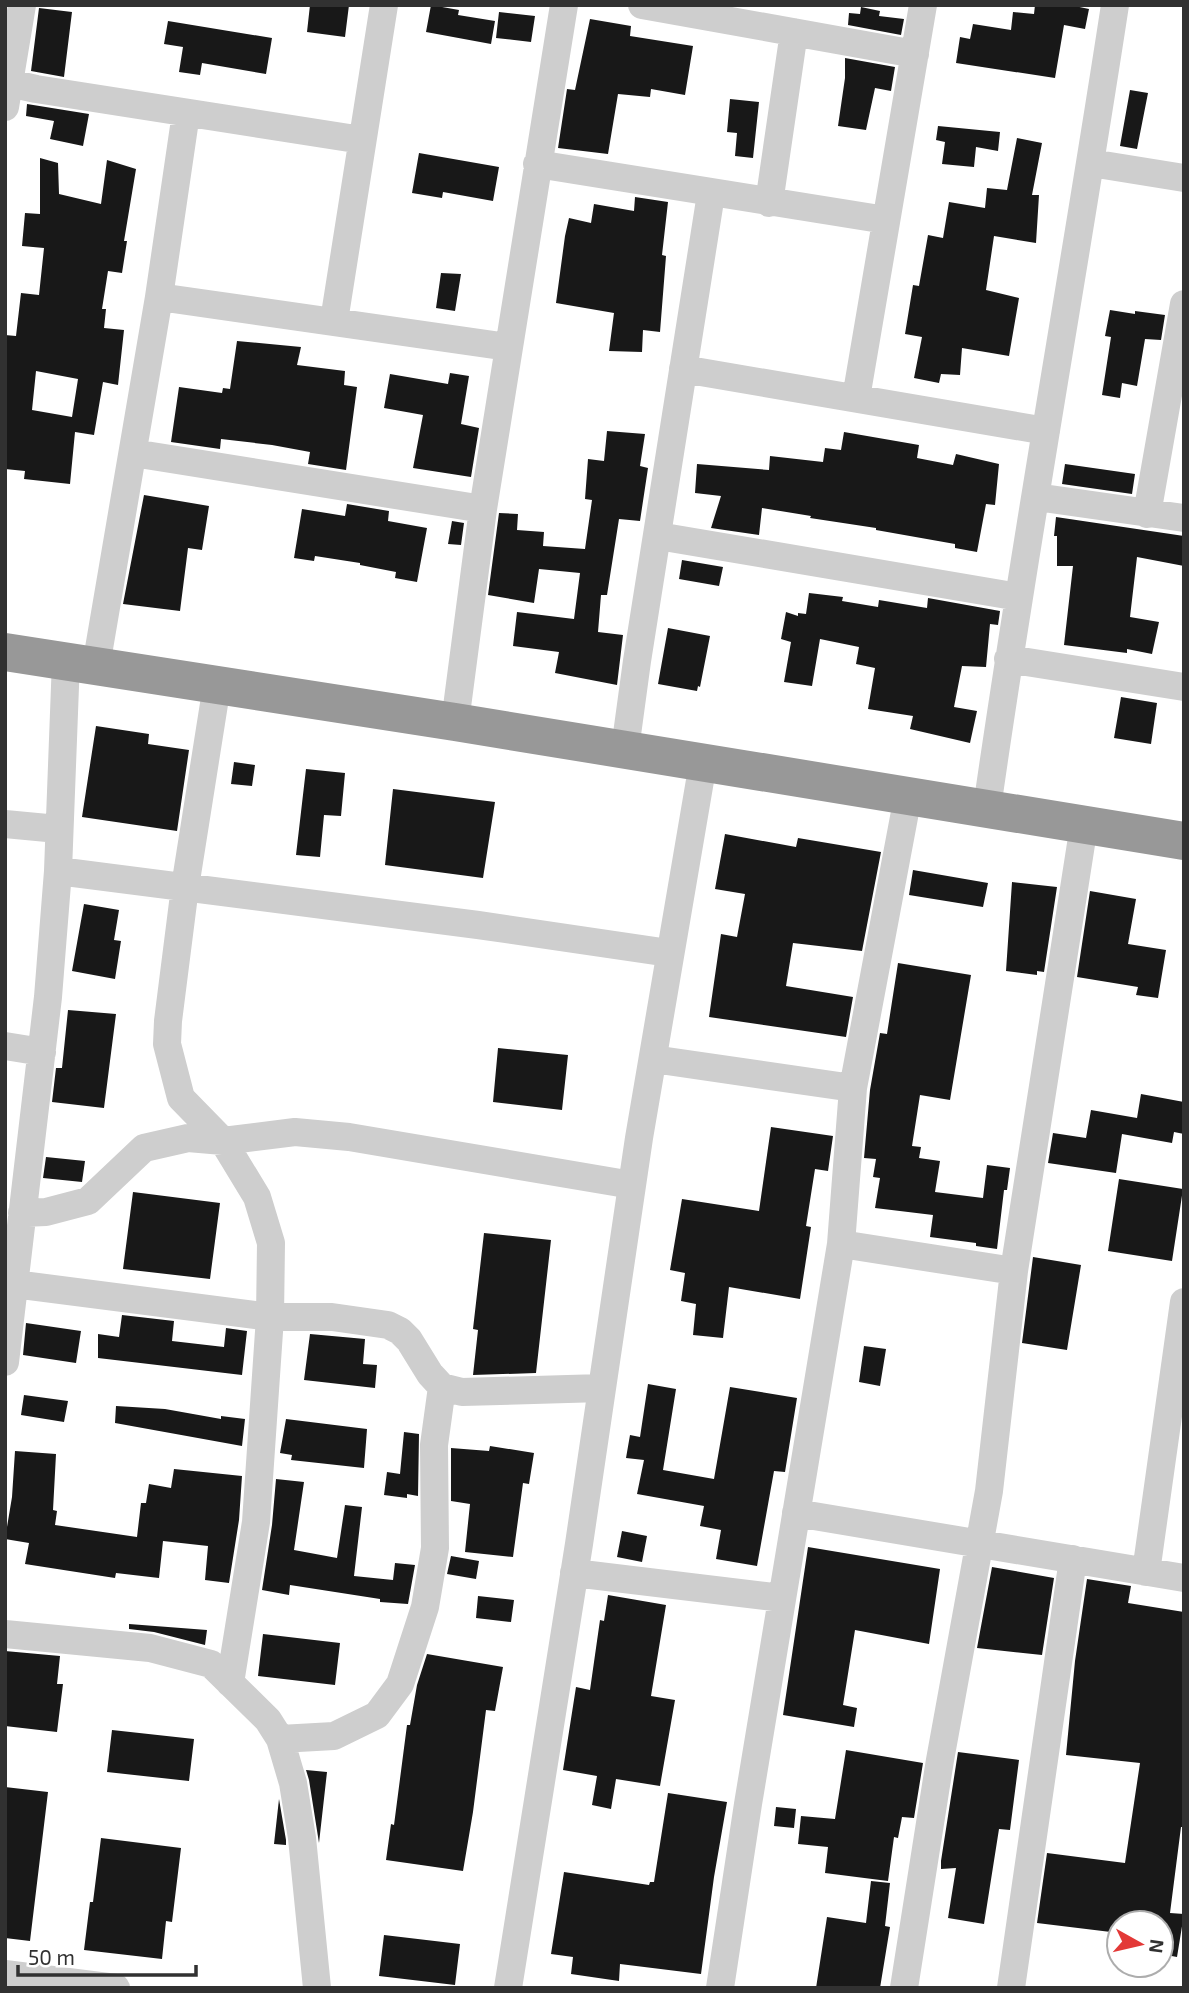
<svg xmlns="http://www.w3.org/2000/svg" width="1189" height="1993" viewBox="0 0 1189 1993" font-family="'Exo 2',sans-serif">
<rect width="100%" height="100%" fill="#fff"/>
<path fill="#181818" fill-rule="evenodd" d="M310,5H349L345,37L307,32Z
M431,5L459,10L458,15L495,21L491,44L426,32Z
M1035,5H1070L1089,9L1085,29L1064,25L1055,78L956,63L960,37L970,39L973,24L1011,30L1013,12L1034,14Z
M861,7L880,11L879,16L904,19L901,35L848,25L849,13L860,14Z
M39,8L72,12L64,77L31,71Z
M499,12L535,16L531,42L496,38Z
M590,19L631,26L630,36L693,46L685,95L651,89L650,97L618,94L608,154L558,148L567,89L575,90Z
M168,21L272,38L266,74L202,63L200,75L179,72L183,47L164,44Z
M845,58L895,67L891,91L875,88L866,130L838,126L845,78Z
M1130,90L1148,93L1137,149L1120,146Z
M730,99L759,102L753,158L735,156L737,133L727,132Z
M27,104L89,114L83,146L50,139L54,121L26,116Z
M938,126L1000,132L998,151L976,147L974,167L942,164L945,142L936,140Z
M1017,138L1042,143L1032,195H1039L1036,243L994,236L986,290L1019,298L1009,356L962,348L960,375L941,374L939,383L914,378L922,337L905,334L913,285L919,286L928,235L943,238L949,202L985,208L987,188L1007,190Z
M419,153L499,167L493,201L443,192L442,198L412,193Z
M40,158L58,163L59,194L101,204L107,160L136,169L124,241H127L122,273L108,271L102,309H106L104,328L124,330L118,385L103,382L94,435L75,432L70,484L24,479L25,471L5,469V335L16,336L21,293L39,295L44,248L22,246L25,213L40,214ZM36,371L78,379L72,417L32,410Z
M635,197L668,202L662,255L666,256L660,332L643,330L642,352L609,351L614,313L556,303L565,236L569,218L591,223L594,204L634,211Z
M441,273L461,274L455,311L436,308Z
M1110,310L1135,314V311L1165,315L1161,340L1145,339L1137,386L1122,383L1120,398L1102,395L1111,337L1105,336Z
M237,341L301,347L297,365L345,371L344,385L357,387L346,470L308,464L310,452L272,445L221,439L220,449L171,442L179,387L222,393L223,388L230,389Z
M450,373L469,376L461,424L479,428L471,477L413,468L423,415L384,408L390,374L448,384Z
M607,431L645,434L640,466L648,468L640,521L619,519L607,595H601L598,632L623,635L617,685L555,673L559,652L513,646L517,612L574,619L580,573L539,569L534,603L488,595L499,513L518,514L517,530L544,532L543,546L585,549L592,500L585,499L588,459L604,461Z
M844,432L919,445L917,458L953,465L956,454L999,464L995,505L986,504L977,552L955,548V544L876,530V528L810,518L811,516L762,508L759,535L711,528L721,496L695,493L697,464L769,470L770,456L823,462L825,448L841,450Z
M1065,464L1135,474L1132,494L1062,484Z
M144,495L209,506L202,550L188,548L180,611L123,604Z
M347,504L389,511L388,521L427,528L417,582L395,578L396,572L360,565V563L315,556L314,561L294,558L302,509L345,516Z
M1056,517L1184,536V566L1137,557L1130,617L1159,622L1152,654L1127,649V653L1064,645L1073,566H1057V536H1054Z
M452,521L464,523L461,545L448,544Z
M682,560L723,567L719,586L679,579Z
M809,593L843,597L842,601L878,607L879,600L927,608L928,598L1000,611L998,625L990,624L986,667L962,666L954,707L977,711L970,743L910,729L913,716L868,709L875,668L856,664L859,647L820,639L812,686L784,682L791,642L781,639L786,612L798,616V613L806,614Z
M668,628L710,636L700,687L698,686L697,691L658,684Z
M1121,697L1157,703L1151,744L1114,738Z
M96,726L149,734L148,744L189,750L177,831L82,817Z
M234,762L255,765L252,786L231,784Z
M306,769L345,773L341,816L324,815L320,857L296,855Z
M393,789L495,802L483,878L385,865Z
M725,834L796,847L798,838L881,852L862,951L793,943L786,986L853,997L846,1037L709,1017L721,934L737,937L745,894L715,889Z
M913,870L988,883L983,907L909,895Z
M1012,882L1057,887L1044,972L1037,971V975L1006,971Z
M1090,891L1136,899L1128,944L1166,950L1158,998L1136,995L1138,987L1077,977Z
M84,904L119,910L114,940L121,941L115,979L72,971Z
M898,963L971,975L950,1100L920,1095L912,1146L921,1147L919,1158L940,1161L935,1192L983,1198L987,1165L1010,1168L1007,1190H1004L997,1249L976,1246V1243L930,1237L933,1215L875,1208L880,1178L873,1177L876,1159L864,1158L870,1090L880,1033L887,1034Z
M68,1010L116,1014L104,1108L52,1102L56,1068H62Z
M498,1048L568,1055L562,1110L493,1102Z
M1141,1094L1184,1102V1134L1174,1132L1172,1143L1122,1134L1116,1173L1048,1163L1053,1133L1086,1138L1091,1110L1137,1118Z
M771,1127L833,1136L828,1171L815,1169L806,1226L811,1227L800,1299L729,1287L723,1338L693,1335L696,1304L681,1301L685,1273L670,1270L682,1199L759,1211Z
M46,1157L85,1161L82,1182L43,1178Z
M1119,1179L1183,1189L1172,1261L1108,1251Z
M133,1192L220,1203L210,1279L123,1269Z
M484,1233L551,1240L536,1373L473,1375L478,1330L473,1329Z
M1033,1257L1081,1265L1067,1350L1022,1343Z
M122,1315L174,1321L172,1341L224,1347L226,1328L247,1331L242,1375L98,1358V1334L119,1337Z
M26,1323L81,1331L76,1363L23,1355Z
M310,1334L365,1339L363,1364L377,1365L375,1388L304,1380Z
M864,1346L886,1349L880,1386L859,1382Z
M648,1384L676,1389L663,1470L714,1479L730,1387L797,1398L785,1472L774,1471L757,1566L716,1559L721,1530L700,1526L704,1506L637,1494L644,1460L626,1458L630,1435L640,1437Z
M24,1395L68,1401L64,1422L21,1415Z
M116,1406L165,1409L221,1419V1416L245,1419L242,1446L115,1423Z
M286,1419L367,1429L364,1468L291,1460L292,1455L280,1453Z
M404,1432L419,1434L418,1496L407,1494V1498L384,1495L387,1472L400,1474Z
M490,1446L534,1453L529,1484L523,1483L513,1557L465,1552L470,1504L451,1501V1448L489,1451Z
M15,1451L56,1454L53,1510L57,1511L55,1525L137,1537L141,1503H146L149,1484L171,1488L174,1469L242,1476L239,1520L229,1583L205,1580L208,1546L163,1541L159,1578L116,1573L115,1578L25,1564L29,1543L5,1539L12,1497Z
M276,1479L304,1482L294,1550L337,1558L345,1505L362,1507L354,1576L393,1580L395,1563L415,1565L408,1604L380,1602V1599L290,1585L289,1595L262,1590L272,1525Z
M622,1531L647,1536L642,1562L617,1557Z
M808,1547L940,1569L929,1644L855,1630L843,1705L857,1708L854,1727L783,1715Z
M451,1556L479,1561L476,1579L447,1574Z
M992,1567L1054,1578L1042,1655L977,1648Z
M1087,1579L1131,1586L1128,1603L1184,1612V1827H1181L1170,1913L1184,1914L1177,1957L1161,1954V1923H1119V1933L1037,1923L1047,1853L1125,1863L1140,1763L1066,1755L1075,1661Z
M608,1595L666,1605L651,1696L675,1700L660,1786L616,1779L611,1809L592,1805L597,1776L563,1770L576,1687L590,1690L600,1620L604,1621Z
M478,1596L514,1600L511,1622L476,1618Z
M129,1624L207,1630L205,1645L154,1632L129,1629Z
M263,1634L340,1643L335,1685L258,1676Z
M5,1651L60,1656L57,1684H63L57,1732L5,1726Z
M427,1654L503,1667L495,1711L486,1710L473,1812L463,1871L386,1860L391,1824L394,1825L407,1725H410L417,1685Z
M112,1730L194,1739L189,1781L107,1772Z
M846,1750L923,1763L914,1818L902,1817L898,1838L894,1837L888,1881L825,1873L828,1847L798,1844L801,1816L835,1819Z
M958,1752L1019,1760L1010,1830L999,1829L984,1924L948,1918L956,1868L941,1869V1861Z
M306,1770L327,1772L319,1843L309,1780Z
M5,1787L48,1792L30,1941L5,1938Z
M668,1793L727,1802L714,1877L701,1974L620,1964L619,1981L571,1974L573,1957L551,1954L564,1872L649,1885L650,1882H654Z
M279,1799L286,1840V1845L274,1844Z
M776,1807L796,1809L794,1828L774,1826Z
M101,1838L181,1848L172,1922L166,1921L162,1959L84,1950L90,1902H93Z
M871,1881L890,1883L885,1926L890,1927L880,1988H816L827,1917L866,1923Z
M384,1935L460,1944L455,1985L379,1976Z"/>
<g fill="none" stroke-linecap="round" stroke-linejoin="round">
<path stroke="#cecece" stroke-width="28" d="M642,5L915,54
M5,82L36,89L362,140
M5,107L22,5
M1091,163L1184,178
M537,164L886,220
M769,203L794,32
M159,297L508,347
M334,321L384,5
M683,369L1046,431
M856,398L923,5
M133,453L483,509
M1036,497L1184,518
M1147,514L1184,304
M658,536L1019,597
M1008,659L1184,687
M96,666L159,297L186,113
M217,685L185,887L168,1021L167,1044L181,1098L223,1141L257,1197L271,1243L270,1317L256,1522L230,1683
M455,722L483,509L564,5
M625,749L637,661L711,194
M987,808C1025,540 1074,273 1115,5
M5,824L58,829
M58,871L478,925L669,953
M5,1046L42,1052
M653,1059L853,1088
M22,1213L46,1212L88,1201L144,1148L188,1138L223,1141L295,1132L349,1137L632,1185
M841,1244L1014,1271
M14,1284L270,1317H332L388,1325L400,1331L409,1340L430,1374L442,1387L462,1392L602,1388
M5,1362L48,997L58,871L66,660
M796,1513L1184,1578
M1146,1572L1184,1302
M574,1573L782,1598
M5,1634L150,1648L211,1664L268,1720L280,1739L293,1783L302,1838L317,1988
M280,1739L334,1736L377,1715L400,1684L425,1607L435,1548L434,1445L442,1387
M5,1974L116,1988
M508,1988L579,1544L639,1138L703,763
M720,1988L748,1804L841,1244L853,1088L908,796
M904,1988L940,1760L989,1491L1014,1271L1084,825
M1011,1988L1073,1559"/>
<path stroke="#989898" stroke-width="38" d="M5,652L455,722L1184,841"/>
</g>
<rect width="1189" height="1993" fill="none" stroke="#313131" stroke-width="14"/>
<g transform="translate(1140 1944) rotate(98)"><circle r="33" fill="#ffffff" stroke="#adadad" stroke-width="2"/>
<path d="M0-5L12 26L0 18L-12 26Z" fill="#e33937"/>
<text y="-10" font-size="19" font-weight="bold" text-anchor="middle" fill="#313131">N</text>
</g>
<path d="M18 1965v10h178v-10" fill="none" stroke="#313131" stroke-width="3.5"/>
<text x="28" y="1965" font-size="21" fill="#313131" stroke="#ffffff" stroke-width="5" paint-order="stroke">50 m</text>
</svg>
